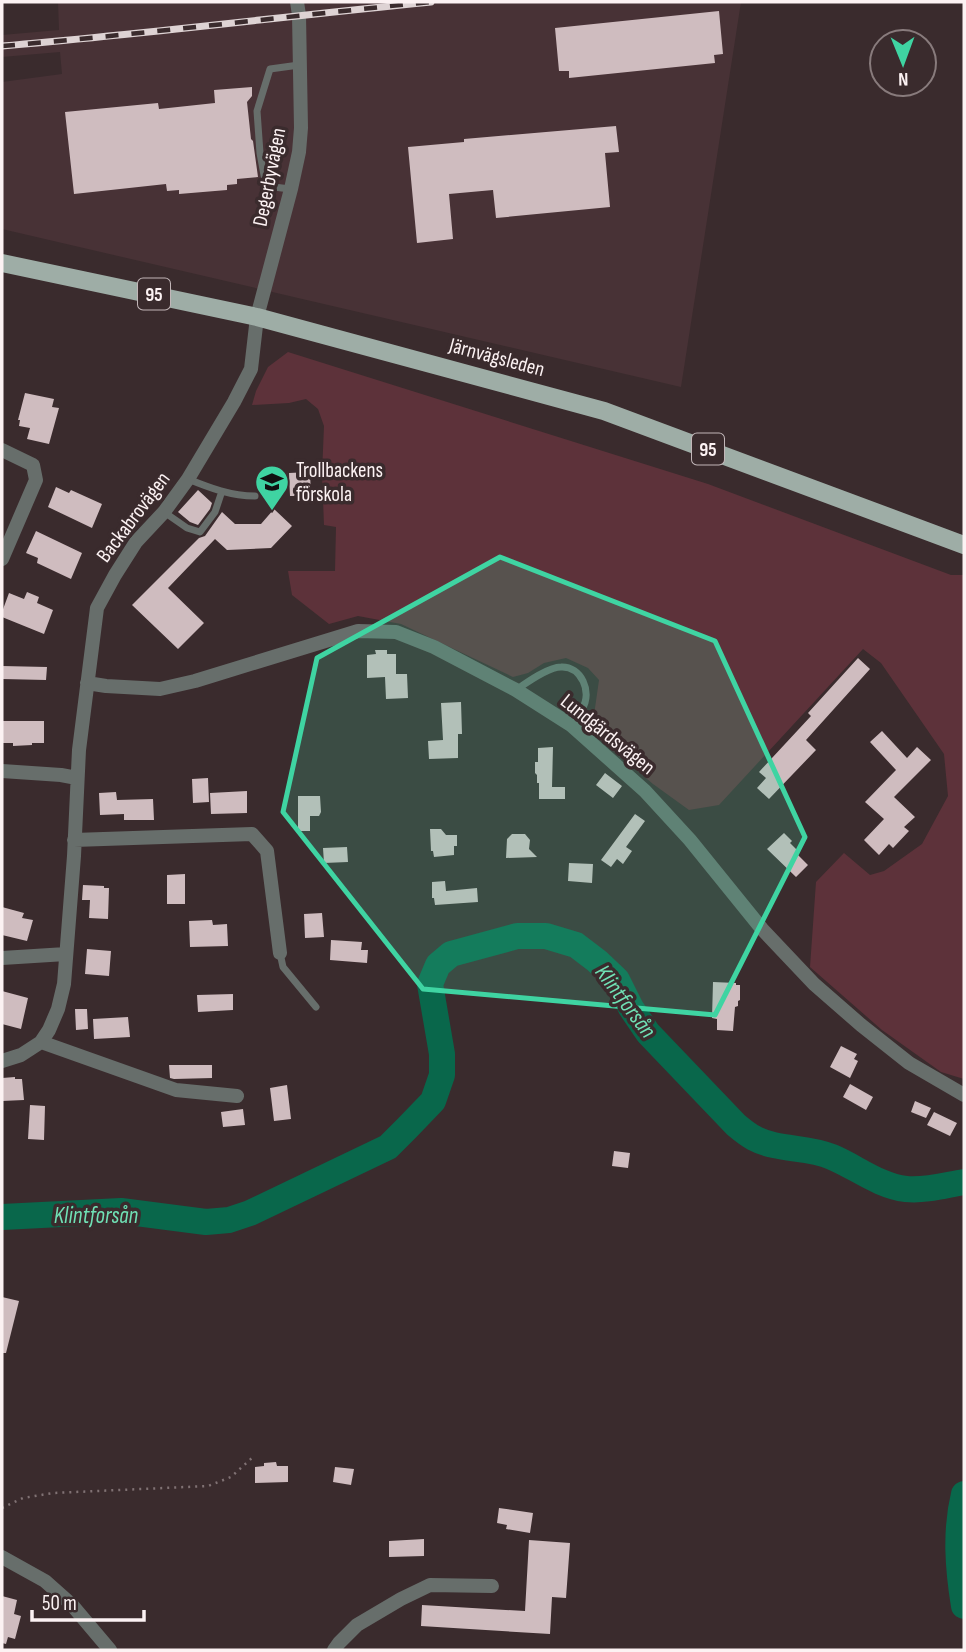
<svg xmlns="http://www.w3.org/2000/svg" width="966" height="1652" viewBox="0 0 966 1652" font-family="'Sofia Sans Condensed',sans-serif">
<rect width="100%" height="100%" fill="#3a2b2d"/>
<path fill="#483236" d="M58,2H741L681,387L2,229V82L62,74L60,52L2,57V35L59,30Z"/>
<path fill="#5d323a" d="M288,352L708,484L951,575H964V1079L941,1072L882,1030L810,967L816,882L844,853L870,875L884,871L922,844L948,796L944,754L881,663L863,649L719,805L689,810L653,784L586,728L594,715L599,680L588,668L566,658L544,663L528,673L513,677L401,624L358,616L329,624L292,595L288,571H335L336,527L324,525L322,474L324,426L318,409L306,399L289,403L252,405L256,391L268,367Z"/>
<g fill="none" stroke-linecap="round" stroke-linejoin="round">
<path stroke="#09674b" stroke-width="26" d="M2,1217L121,1211L206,1222L229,1220L250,1213L388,1147L407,1128L433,1101L442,1075V1054L430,984L438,965L451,954L517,936H546L576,945L597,961L617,980L631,1008L648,1033L736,1125C742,1130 748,1135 754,1138C778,1151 807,1146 832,1157C856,1167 879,1186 906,1189C925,1191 946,1185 964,1182
M964,1494C955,1531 958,1569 964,1606"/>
</g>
<path fill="#cfbcbf" d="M719,11L723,54L714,55L715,63L569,78V71H559L555,28Z
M252,87V96L247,102L251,139L253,141L258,177L237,179V184L227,185V190L179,194V190L167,191L166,184L74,194L65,112L158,103L159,109L215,103L214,90Z
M616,126L619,152L605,153L610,207L496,218L493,190L449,194L453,239L417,243L408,147L464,142V139Z
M25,393L54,399L52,407L59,408L49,444L27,439L30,428L19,426L20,420H18Z
M310,472L311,496H290L289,473Z
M56,487L69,493L71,490L102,504L92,528L48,507Z
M198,490L212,503L210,509L198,525L190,522L178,512Z
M274,509L292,526L271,548L227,550L215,539L168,588L204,623L178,649L132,605L199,538L205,536L222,512L235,524H261Z
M36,531L82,553L71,579L37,563L38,558L26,553Z
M27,592L39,597L37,603L53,610L44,634L2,617V612L9,593L24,599Z
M375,650H387V654H396V674H407L408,698L386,699L385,677L367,678V655L376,654Z
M858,658L870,669L806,740L816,750L769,799L757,788L766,778L759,772L811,716L808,713Z
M2,666L47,667L46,680L2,679Z
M461,702L462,734H458V758L429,759L428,741L443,740L441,703Z
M2,721H44V743H32V745L13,746V743H2Z
M882,731L907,758L917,747L931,760L894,797L915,817L904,827L909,831L893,848L889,844L879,855L864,840L884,819L865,802L896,770L870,742Z
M553,747L552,787H565V799H539V783H537V775L535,773V762H538V748Z
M605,773L622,786L613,798L596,785Z
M208,778L209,802L193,803L192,779Z
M247,791V813L211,814L210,793Z
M116,792L117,800L153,799L154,820H124V814L100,815L99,793Z
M298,796H320L321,812L319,816H310V831H298Z
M635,814L645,821L626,847L632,851L623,864L617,859L611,867L601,860Z
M430,829H441L446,835H457V846H454V855L434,857L433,851H431Z
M784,833L792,841L790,843L798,851L796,853L808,865L796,877L767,849Z
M512,834H525L530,840L529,849L537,857L506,858L507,839Z
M347,847L348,862L324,863L323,848Z
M569,863L593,864L592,883L568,881Z
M185,874V904H167V875Z
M445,881L446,891L477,888L478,902L435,905L434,898H432V882Z
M83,885L104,886V888H109L108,919L89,918L90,900H82Z
M2,907L24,913L22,918L33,920L27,941L2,935Z
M322,913L324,937L305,938L304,914Z
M212,920L213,925L227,924L228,946L190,947L189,921Z
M331,940L362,942L361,950H368L367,963L330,960Z
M87,949L111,951L109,976L85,974Z
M713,982L736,983V985H740V1000L738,1001V1006L735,1007L733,1031L717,1030V1019L712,1018Z
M2,991L28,998L21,1029L2,1024Z
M233,994V1010L198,1012L197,995Z
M75,1009H87L88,1029L76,1030Z
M128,1017L130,1037L94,1039L93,1019Z
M841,1046L857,1054L854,1059L858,1061L850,1078L830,1067Z
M169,1065H212V1078L174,1079L170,1078Z
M15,1077V1079H22L24,1100L2,1101V1078Z
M850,1084L873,1097L866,1110L843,1097Z
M287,1085L291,1119L274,1121L270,1088Z
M915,1101L931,1108L926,1118L911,1112Z
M30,1105L45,1106L44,1140L28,1139Z
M243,1109L245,1125L223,1127L221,1112Z
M934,1112L957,1123L950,1136L927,1125Z
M614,1151L630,1153L628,1168L612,1166Z
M2,1297L19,1301L6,1353H2Z
M276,1462L277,1466H288V1482L255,1483V1467L264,1466V1463Z
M335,1467L354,1469L351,1485L333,1482Z
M499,1508L533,1513L530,1533L506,1529L507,1525L497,1523Z
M424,1539V1556L389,1557V1541Z
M529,1540L570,1543L566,1598L552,1597L550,1634L421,1626L422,1605L525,1611Z
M2,1596L17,1600L14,1614L21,1616L15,1639L8,1637L6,1644L2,1643Z"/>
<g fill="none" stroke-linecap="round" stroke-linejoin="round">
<path stroke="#807274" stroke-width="2.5" stroke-dasharray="2 5" stroke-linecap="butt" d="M2,1508L23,1498L53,1493L208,1486L231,1477L253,1457"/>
<path stroke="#676e6b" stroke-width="7" d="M290,189L266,186L260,153L257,111L270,69L299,65
M188,479C210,488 231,496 255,496
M164,512L187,528L200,532L215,512L222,491
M516,690C526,683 548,667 561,667C581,666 593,692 582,709C578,715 570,717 563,719
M280,953L283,967L316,1007"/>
<path stroke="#676e6b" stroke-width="14" d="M2,450L33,465L36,480L2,559
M87,683L106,686L160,689L195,681L358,631L396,632L434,647L516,690L571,725L645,791L690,840L762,929L814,984L861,1025L909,1063L964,1095
M2,771L61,775L77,778
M74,840L252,834L267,851L280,953
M2,958L66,954
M41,1042L176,1090L237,1096
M2,1061L21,1055L41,1042L49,1030L58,1009L64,984L74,856L79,750L97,608L115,575L136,542L164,512L188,479L234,402L251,369L257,317L291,189L299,152L301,128L299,15L297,2
M2,1557L45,1581L72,1605L110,1650
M334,1650L339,1643L357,1625L401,1599L430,1585L492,1586"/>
<path stroke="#9eada6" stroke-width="18" d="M2,263L257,317L604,411L964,545"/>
<g stroke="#ded3d4" stroke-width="7">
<path id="rail" d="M2,46C145,34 288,16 431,2"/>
</g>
<use href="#rail" stroke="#3a2b2d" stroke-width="4.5" stroke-dasharray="13" stroke-linecap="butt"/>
</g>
<path fill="#3fd4a2" fill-opacity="0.2" stroke="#3fd4a2" stroke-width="5" stroke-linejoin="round" d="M500,557L715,641L805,837L715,1015L423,989L283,812L317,658Z"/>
<defs>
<g id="school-pin" transform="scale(1.75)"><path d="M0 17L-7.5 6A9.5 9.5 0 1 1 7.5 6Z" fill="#3fd4a2" stroke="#3a2b2d"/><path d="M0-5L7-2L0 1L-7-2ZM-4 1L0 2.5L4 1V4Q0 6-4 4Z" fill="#111"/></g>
</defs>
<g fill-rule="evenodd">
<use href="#school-pin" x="272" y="482"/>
</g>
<g text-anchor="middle" stroke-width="7" stroke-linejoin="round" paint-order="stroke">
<g fill="#3a2b2d" stroke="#c2b6b8" stroke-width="2">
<rect x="138" y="278.5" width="32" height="31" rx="5"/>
<rect x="692" y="433.5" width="32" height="31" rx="5"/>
</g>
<g font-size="19" font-weight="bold" fill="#fcf2f3">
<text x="154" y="301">95</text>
<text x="708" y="456">95</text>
</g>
<g font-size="21" fill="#fcf2f3" stroke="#3a2b2d">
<text transform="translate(269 177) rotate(-79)" y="7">Degerbyvägen</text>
<text transform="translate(497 357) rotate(15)" y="7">Järnvägsleden</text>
<text transform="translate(133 517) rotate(-53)" y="7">Backabrovägen</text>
<text transform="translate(608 734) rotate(39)" y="7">Lundgärdsvägen</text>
</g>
<g font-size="21" fill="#fcf2f3" stroke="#3a2b2d" text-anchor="start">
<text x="296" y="477">Trollbackens<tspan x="296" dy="24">förskola</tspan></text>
</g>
<g font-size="23" font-style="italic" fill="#70e1b5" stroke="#3a2b2d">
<text transform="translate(626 1001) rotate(53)" y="8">Klintforsån</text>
<text x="96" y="1223">Klintforsån</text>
</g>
</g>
<rect width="966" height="1652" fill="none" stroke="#fcf2f3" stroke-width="7"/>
<g transform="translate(903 63) rotate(179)"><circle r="33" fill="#3a2b2d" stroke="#887b7c" stroke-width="2"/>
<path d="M0-5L12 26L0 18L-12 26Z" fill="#3fd4a2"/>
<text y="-10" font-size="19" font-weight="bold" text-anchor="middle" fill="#fcf2f3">N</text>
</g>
<path d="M32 1610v10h112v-10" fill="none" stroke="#fcf2f3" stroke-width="3.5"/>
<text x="42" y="1610" font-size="21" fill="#fcf2f3" stroke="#3a2b2d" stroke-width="5" paint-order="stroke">50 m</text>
</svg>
